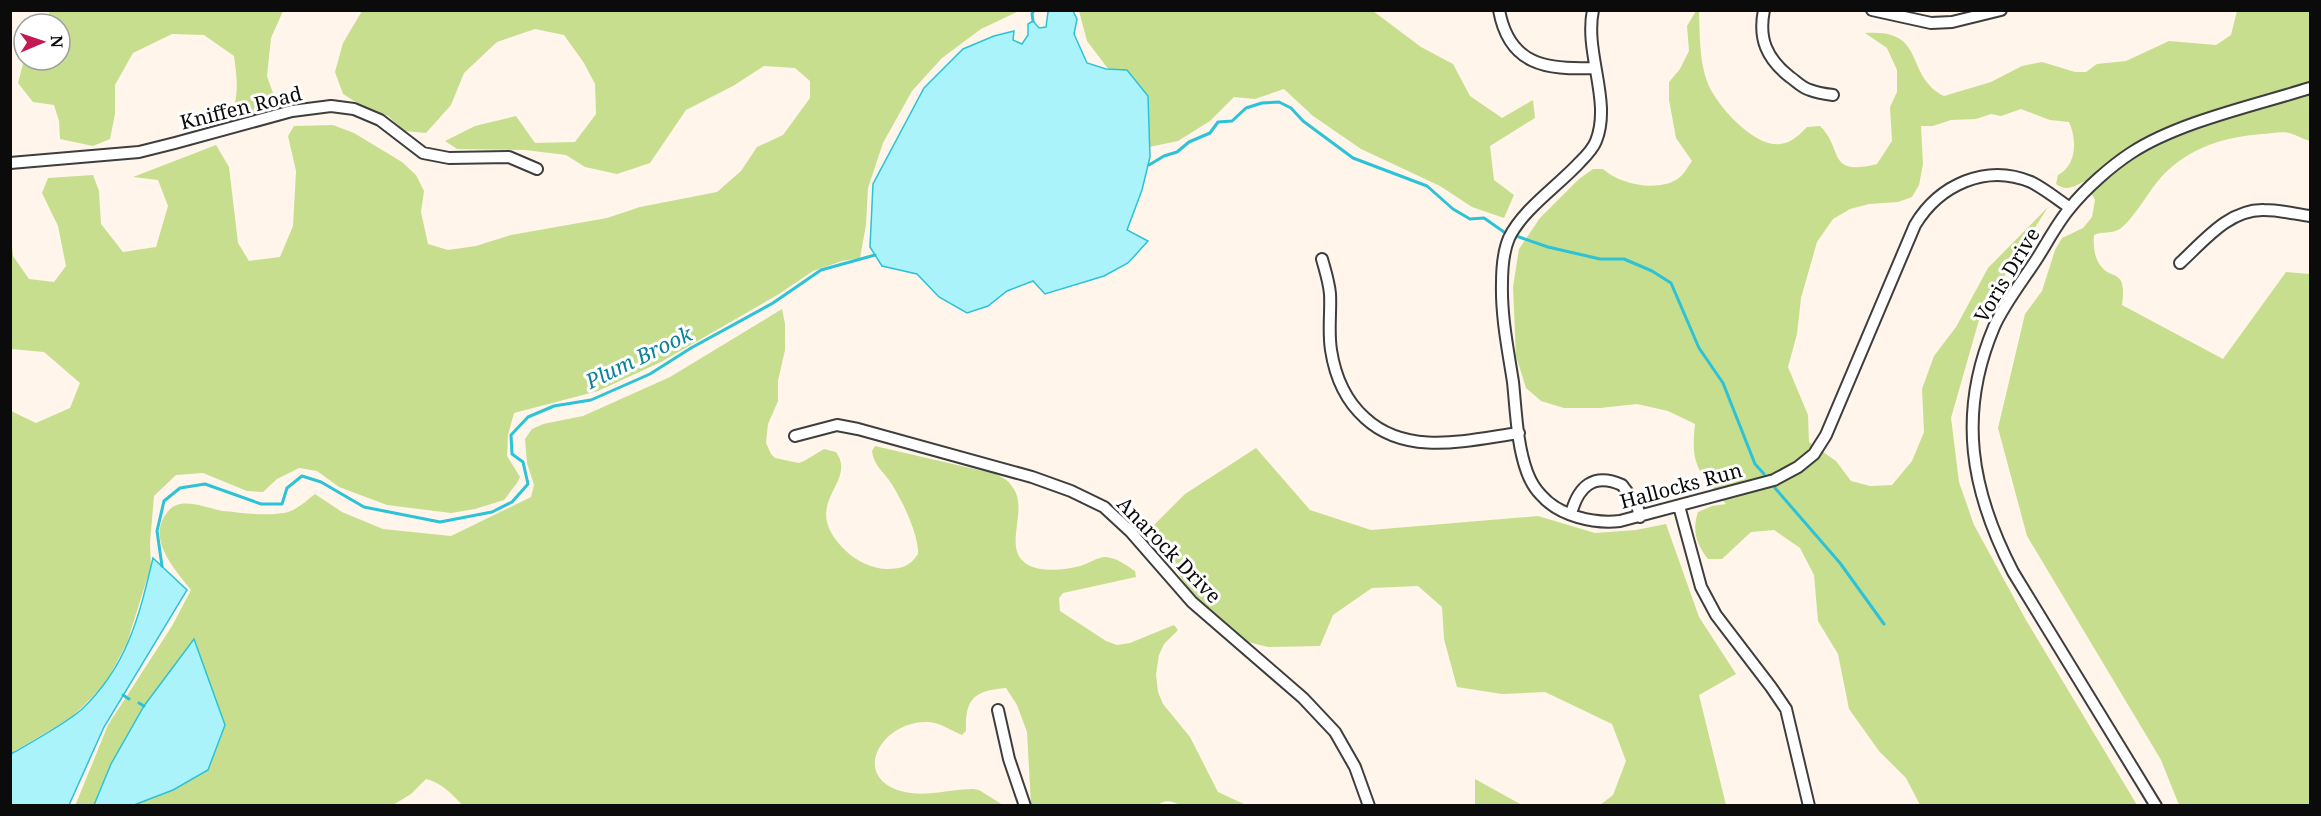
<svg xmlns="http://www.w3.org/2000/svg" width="2321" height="816" viewBox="0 0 2321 816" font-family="'Noto Serif',serif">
<rect width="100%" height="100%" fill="#fff5ea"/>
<path fill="#c8de8f" d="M49,11H283L271,38L267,76L278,108L225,122C241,104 237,78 234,56L204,35L172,34L133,53L115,85V114L110,139L93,146L60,139L59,121L54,105L33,102L18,83L24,60H60V24H48Z
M362,11H1019L981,29L942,58L912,91L883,143L868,188L866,225L860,258L842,261L813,271L779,294L661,362L598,391L514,413L508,435L507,456L520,477L517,483L504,500L475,509L451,513L387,505L339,487L317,471L299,468L277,479L263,492L247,491L203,473L176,475L154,496L150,543L151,566L127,643L105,684L71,718L11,753V411L36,423L70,408L80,383L44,352L11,349L10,224L13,256L29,279L54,282L66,266L58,226L42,193L48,178L93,175L99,191L101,224L123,252L156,247L168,206L158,180L133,177L216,145L229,167L238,243L249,261L280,257L293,226L296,171L288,136L294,126L333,125L354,133L402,162L416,175L424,191L421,212L428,244L448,250L476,246L511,235L607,218L640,207L717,192L741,171L757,147L783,135L810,98V81L795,68L764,66L733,86L686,110L650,163L617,174L585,167L566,155L525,150L457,149L445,141L475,126L516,116L535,143L575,142L596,114L595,84L584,63L564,35L535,29L497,42L464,73L451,105L426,133L405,131L388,116L362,106L343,94L335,72L343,43Z
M1079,11H1373L1421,47L1453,64L1470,96L1502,118L1533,100L1535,118L1490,146L1494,180L1514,195L1504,218L1472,207L1440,186L1361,149L1313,116L1284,89L1255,99L1234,97L1210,121L1178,141L1149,147L1112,74L1087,41Z
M1696,11H1699C1700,36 1699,61 1708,84C1717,106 1755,148 1780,144C1792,143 1800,134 1807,127L1820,126C1844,149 1826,177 1877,164L1892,141L1890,107L1897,92V70L1887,48L1865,33C1928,28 1903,75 1944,96L1991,82L2022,66L2042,62L2075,72H2086L2097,64L2126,61L2169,41L2216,45L2231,35L2237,11H2310V141C2303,139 2296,135 2289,133C2281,131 2270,134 2262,134C2220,137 2180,151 2154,186C2146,197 2131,221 2120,229C2112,234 2103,231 2094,235C2093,250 2095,265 2109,273C2114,275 2118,276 2121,281C2124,287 2123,298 2122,305L2223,359L2286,272L2310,274V805H2179L2161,760L2027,536L1998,428L2025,314L2042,291L2055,250L2062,238L2083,228L2092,217L2095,200L2085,181C2075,186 2067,192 2056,184L2058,175C2077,165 2077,139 2069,122L2050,120L2021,109L2001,116L1991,114L1976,119L1951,120L1933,126H1921L1923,164L1919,185L1912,197L1898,202L1869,204L1850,209L1833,219L1817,242L1801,298L1797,334L1788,367L1808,415L1809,442L1836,461L1851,481L1870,486L1892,485L1912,461L1924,432L1922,389L1934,356L1956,327L1988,268L2048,207L1981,313L1951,418L1959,482L1974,525L2026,620L2137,805H1920L1906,778L1879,751L1849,709L1838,654L1818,621L1814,575L1800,548L1774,530L1751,532L1722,559H1708C1696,544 1692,530 1698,512L1712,506L1726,504C1700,472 1690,468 1695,424L1668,411L1637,404L1600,408H1564L1541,401L1526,388L1516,356L1513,287L1519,249L1540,218L1579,179L1593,169H1603C1620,185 1661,193 1680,177C1685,173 1688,166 1692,161L1676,138L1669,100V82L1680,69L1689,51L1687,26Z
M782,309L785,324V350L778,381V401L768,424L766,443L771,454L775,458L799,463L804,461L824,449L836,452C859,484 796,503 846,551C856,561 873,569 887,569C902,569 910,566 918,554C919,535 902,500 891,483C883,471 874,466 872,451L875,446L996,474C1001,477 1008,480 1011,485C1031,508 1002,545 1025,563C1039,573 1064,570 1080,566C1088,564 1097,557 1106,557C1117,558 1126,565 1135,571L1136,577L1063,593L1059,598L1060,611L1106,641L1117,645L1130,643L1174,625L1178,630L1164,644L1159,655L1156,674L1158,692L1163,704L1190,737L1218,792L1246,805H1180C1171,801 1165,799 1157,806L1031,805L1027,732L1017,705L1006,688C974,691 965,698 966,731L962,735C952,731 939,722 928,722C881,720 848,779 905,792C926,797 951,789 973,789L979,790L1003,805L463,806C452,794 442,783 426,779L411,794L393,805H134L173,790L208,770L224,725L194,640L144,706L111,764L94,805L75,806L108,725L172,626L191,590C176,571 149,542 164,517C167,512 172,506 177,505C191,500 210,509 223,511C242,513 265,516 284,513C296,511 306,501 315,494L342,512L383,529L451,536L531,497L534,485L527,463L525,439L532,429L543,424L583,416L670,377Z
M1256,448L1310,510L1371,530L1538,516L1595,533L1636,530L1666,524L1699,617L1736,674L1699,695L1726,805H1600L1613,795L1626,761L1612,724L1545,692L1502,694L1457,687L1444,639L1442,607L1418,586L1372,588L1333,615L1320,646L1268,647L1244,641L1192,593L1148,531L1185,494Z
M1475,779L1522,805H1475Z"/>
<path fill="#aaf3fb" stroke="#2cc2d7" stroke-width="1.5" d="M1053,10L1073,11L1077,19L1074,34L1087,63L1106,69L1127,70L1148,96L1150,157L1142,190L1127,230L1148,241L1128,263L1104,276L1045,294L1033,281L1007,291L988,306L967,313L939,297L917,274L882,266L870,247L873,184L924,88L963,49L994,36L1014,31L1013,40L1022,44L1028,35V24L1033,21L1039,28L1046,27L1048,12Z
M153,558L187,590L104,727L69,805H11V754C30,743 65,724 81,710C127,667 139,617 153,558Z
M194,639L225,725L208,770L173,790L134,805H94L111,764L144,706Z"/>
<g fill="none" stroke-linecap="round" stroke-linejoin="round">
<path stroke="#2cc2d7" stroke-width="3" d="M1033,21L1032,14L1034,10
M1149,165L1164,156L1177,152L1189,142L1210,133L1218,122L1232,121L1246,108L1262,103L1279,102L1291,108L1303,121L1353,158L1427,186L1453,209L1470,219L1484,218L1504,232
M1519,237L1548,247L1600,259H1624L1652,271L1671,283L1699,348L1723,383L1755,464L1764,474
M1775,488L1840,563L1884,624
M162,566L157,531L164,501L180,488L205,484L261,504H282L287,488L302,476L321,482L364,507L440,522L492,512L512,502L528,484L523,462L512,454L511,435L528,417L554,406L591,400L650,374L691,348L773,303L821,270L875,255
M123,695L129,699
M139,703L144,706"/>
<g stroke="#3e3e3e" stroke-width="14">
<path id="minor" d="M1499,10C1509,65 1546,70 1594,68
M1593,10C1584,53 1612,101 1596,141C1593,149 1586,156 1580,162C1558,186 1523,209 1509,238C1503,252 1502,269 1502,283C1501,316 1508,350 1513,382C1516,411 1517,445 1527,472C1530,480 1535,489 1541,495C1559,516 1594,524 1620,521L1774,480L1798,467L1814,454L1826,435L1915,225C1939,185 1986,163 2031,182C2045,189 2057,199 2070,208
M1764,10C1758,39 1767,59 1790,77C1796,81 1802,88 1810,90C1817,93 1825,94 1833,95
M1872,10L1931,23L1952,22L2001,10
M10,163L139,152L175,143L292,111L331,106L354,109L380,120L423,153L449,158L509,157L537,169
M1322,259C1325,270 1329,282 1330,294C1331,313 1328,331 1331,350C1335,376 1345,400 1365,418C1407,457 1468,440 1519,433
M2180,263C2204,241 2229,209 2264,210C2280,210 2295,214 2310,216
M795,436L837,425L858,429L1032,477L1071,491L1104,507L1130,531L1192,602L1303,698L1335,732L1355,767L1369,806
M1679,506L1701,587L1716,615L1771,687L1786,709L1809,806
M1571,514C1578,487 1593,472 1622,485L1637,505L1640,517
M998,710L1009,759L1025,806
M2156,806L2013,572C1971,491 1957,414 1994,327C2004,304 2024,279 2038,257C2048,241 2058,222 2070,208C2085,189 2111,166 2131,153C2178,122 2256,105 2310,88"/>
</g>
<use href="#minor" stroke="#fff" stroke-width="10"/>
</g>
<g text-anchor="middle" stroke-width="6" stroke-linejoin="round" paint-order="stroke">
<g font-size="20" fill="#0b0b0b" stroke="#fff">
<text transform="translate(241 108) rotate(-14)" y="7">Kniffen Road</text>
<text transform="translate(2007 275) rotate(-59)" y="7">Voris Drive</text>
<text transform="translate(1681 486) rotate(-15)" y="7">Hallocks Run</text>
<text transform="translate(1169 550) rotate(46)" y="7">Anarock Drive</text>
</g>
<g font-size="21" font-style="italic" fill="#0c8197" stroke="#fff">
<text transform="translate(639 358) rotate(-26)" y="7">Plum Brook</text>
</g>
</g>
<rect width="2321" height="816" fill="none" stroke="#0b0b0b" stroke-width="24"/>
<g transform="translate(42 42) rotate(88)"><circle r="28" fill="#ffffff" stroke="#9d9d9d" stroke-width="1.5"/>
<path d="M0-4.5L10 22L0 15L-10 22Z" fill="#c51a51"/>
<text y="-9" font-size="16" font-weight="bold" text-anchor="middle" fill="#0b0b0b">N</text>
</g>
</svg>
